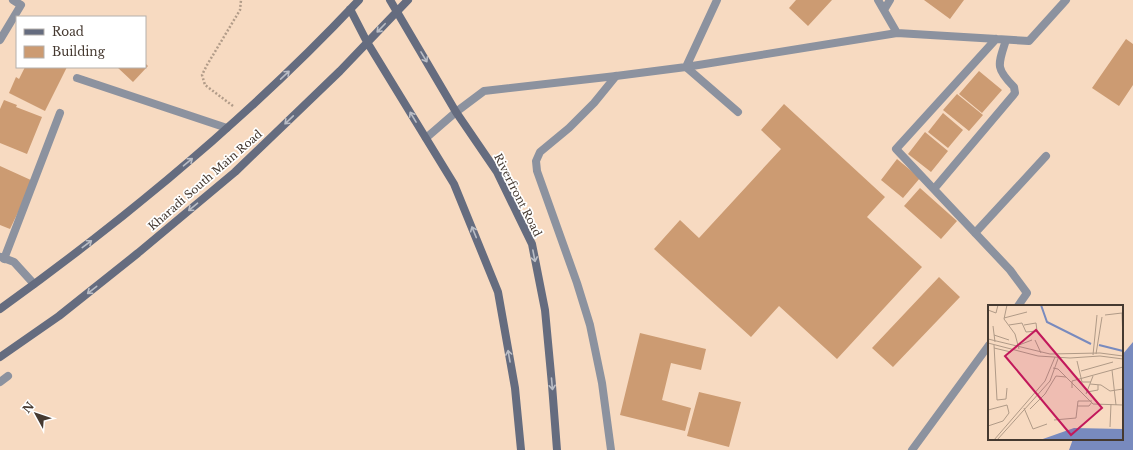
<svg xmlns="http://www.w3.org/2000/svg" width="1133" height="450" viewBox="0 0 1133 450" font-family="'Libre Baskerville',serif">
<rect width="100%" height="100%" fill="#f7dac1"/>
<path fill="#788abe" d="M1133,342V450H1069L1073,439H1122V355Z"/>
<path fill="#cc9b72" d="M796,0H832L808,26L789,8Z
M924,0H964L950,19Z
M1126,39L1133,44V85L1119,106L1092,88Z
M145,63L148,66L133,82L117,67H145Z
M25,67H67L45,111L9,93L16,77L19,79Z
M979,71L1002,90L982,113L959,94Z
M957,94L983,115L969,131L943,110Z
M4,100L17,105L16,107L42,117L27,154L0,143V109Z
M784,104L885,197L867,217L922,267L837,359L779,306L751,337L654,249L680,220L699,238L781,149L761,130Z
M943,113L963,130L948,148L928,132Z
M925,132L948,151L931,172L908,154Z
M897,159L920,178L903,198L881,180Z
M0,166L33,181L10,229L0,225Z
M920,188L957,221L941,239L904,206Z
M939,277L960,297L893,367L872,348Z
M640,333L706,349L701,370L671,363L662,400L691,408L685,431L620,415Z
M699,392L741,402L729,447L687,436Z"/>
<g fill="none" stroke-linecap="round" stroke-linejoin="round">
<path stroke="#b29c89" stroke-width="2.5" stroke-dasharray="2 2" stroke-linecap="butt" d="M233,106L205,85L202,75L207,65L240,10L241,0"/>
<path stroke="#8c929f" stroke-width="8" d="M686,67L738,112
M0,382L8,376
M611,450L602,383L590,325L577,283L537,171L536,161L540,152L569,128L594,103L616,76"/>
<path stroke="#8c929f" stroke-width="8" d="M878,0L897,33
M884,10L890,0
M996,39L896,149L1010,270L1027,293L1018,306
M0,40L21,5L13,0
M686,67L717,0
M77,78L227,128
M426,138L456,112L484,91L616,76L686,67L897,33L1029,41L1066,0
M934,189L1015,93L1014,87C995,68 998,65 1006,40
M975,233L1046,156
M1,257L14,262L34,284
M4,259L60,113
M912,450L989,345"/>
<path stroke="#656c7f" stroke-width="8" d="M390,0L456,112L497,172L532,244L545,310L552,385L557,450
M350,9L367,42L454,184L498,292L515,388L521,450
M0,309C128,217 251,115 359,0
M0,357L59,316L138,253L235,172L340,71L408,0"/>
</g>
<defs><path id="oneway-shaft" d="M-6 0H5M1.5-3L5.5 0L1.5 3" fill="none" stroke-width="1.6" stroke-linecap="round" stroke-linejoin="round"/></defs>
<g stroke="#babdc5">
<use href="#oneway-shaft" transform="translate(381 28) rotate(134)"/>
<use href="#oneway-shaft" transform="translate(424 57) rotate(59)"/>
<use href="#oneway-shaft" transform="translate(285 75) rotate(-43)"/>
<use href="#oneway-shaft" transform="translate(413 117) rotate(-121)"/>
<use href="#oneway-shaft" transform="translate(289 120) rotate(136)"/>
<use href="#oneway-shaft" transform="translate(188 162) rotate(-40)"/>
<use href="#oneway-shaft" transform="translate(193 207) rotate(140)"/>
<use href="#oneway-shaft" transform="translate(474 232) rotate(-112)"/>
<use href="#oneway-shaft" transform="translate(87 244) rotate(-37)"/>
<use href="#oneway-shaft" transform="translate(534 256) rotate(79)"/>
<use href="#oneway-shaft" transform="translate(92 290) rotate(142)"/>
<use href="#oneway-shaft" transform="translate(509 356) rotate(-100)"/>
<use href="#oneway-shaft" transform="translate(552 384) rotate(85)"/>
</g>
<g text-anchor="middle" stroke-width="3.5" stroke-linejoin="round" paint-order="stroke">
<g font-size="11" fill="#453930" stroke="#fff">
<text transform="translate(205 180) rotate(-41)" y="4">Kharadi South Main Road</text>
<text transform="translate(518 195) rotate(63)" y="4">Riverfront Road</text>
</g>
</g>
<g transform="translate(988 305)">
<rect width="135" height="135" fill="#f7dac1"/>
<path d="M86,123L135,124V135H52Z" fill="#788abe"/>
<path fill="none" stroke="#788abe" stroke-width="2" d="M53,0L59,17L103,39M111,40L135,46"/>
<path fill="none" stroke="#b09a87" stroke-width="1" d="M19,0L16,14L27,29L31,44M0,5L8,8L10,0M134,8L135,37M117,10L134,8M16,13L39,7M21,20L34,18L38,27L49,26L48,18L36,20M5,21L7,37M6,30L21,35M0,34L62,49L112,48L135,51M47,35L53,48M0,38L50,51L82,53L112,51L135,54M6,40L9,95L18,94L19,83M31,40L44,35M6,43L23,47M108,49L114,12M105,50L109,10M89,56L94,77H103M65,63L70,64L105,99L135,100M124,65L128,100M93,66L125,57M102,79L113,80L122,86L135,84M84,83V76L135,62M99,87L110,85V80M98,89L105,71M90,101H101L104,97M36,103L45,124L59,119M42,104L57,89L68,71L78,72M0,105L19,100L21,108L15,116L0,121M66,115L88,113L90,96H104M122,122L123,99M6,135L57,76L67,52M9,135L62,76L71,51"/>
<path fill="#c2185b" fill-opacity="0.15" stroke="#c2185b" stroke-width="2" d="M48,25L114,103L83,130L17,51Z"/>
<rect width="135" height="135" fill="none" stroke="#453930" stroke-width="2"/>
</g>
<rect x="16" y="16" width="130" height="52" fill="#ffffff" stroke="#b5b0ac"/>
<rect x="24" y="29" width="20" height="6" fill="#656c7f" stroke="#b5b0ac"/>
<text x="52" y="36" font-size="12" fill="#453930">Road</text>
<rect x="24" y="46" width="20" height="12" fill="#cc9b72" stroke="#b5b0ac"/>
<text x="52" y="56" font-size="12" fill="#453930">Building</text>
<g transform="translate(36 414) rotate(310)" stroke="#ffffff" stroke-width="3" paint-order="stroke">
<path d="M0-3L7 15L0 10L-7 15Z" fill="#453930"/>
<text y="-6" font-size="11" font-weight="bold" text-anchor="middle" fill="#453930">N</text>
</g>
</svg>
